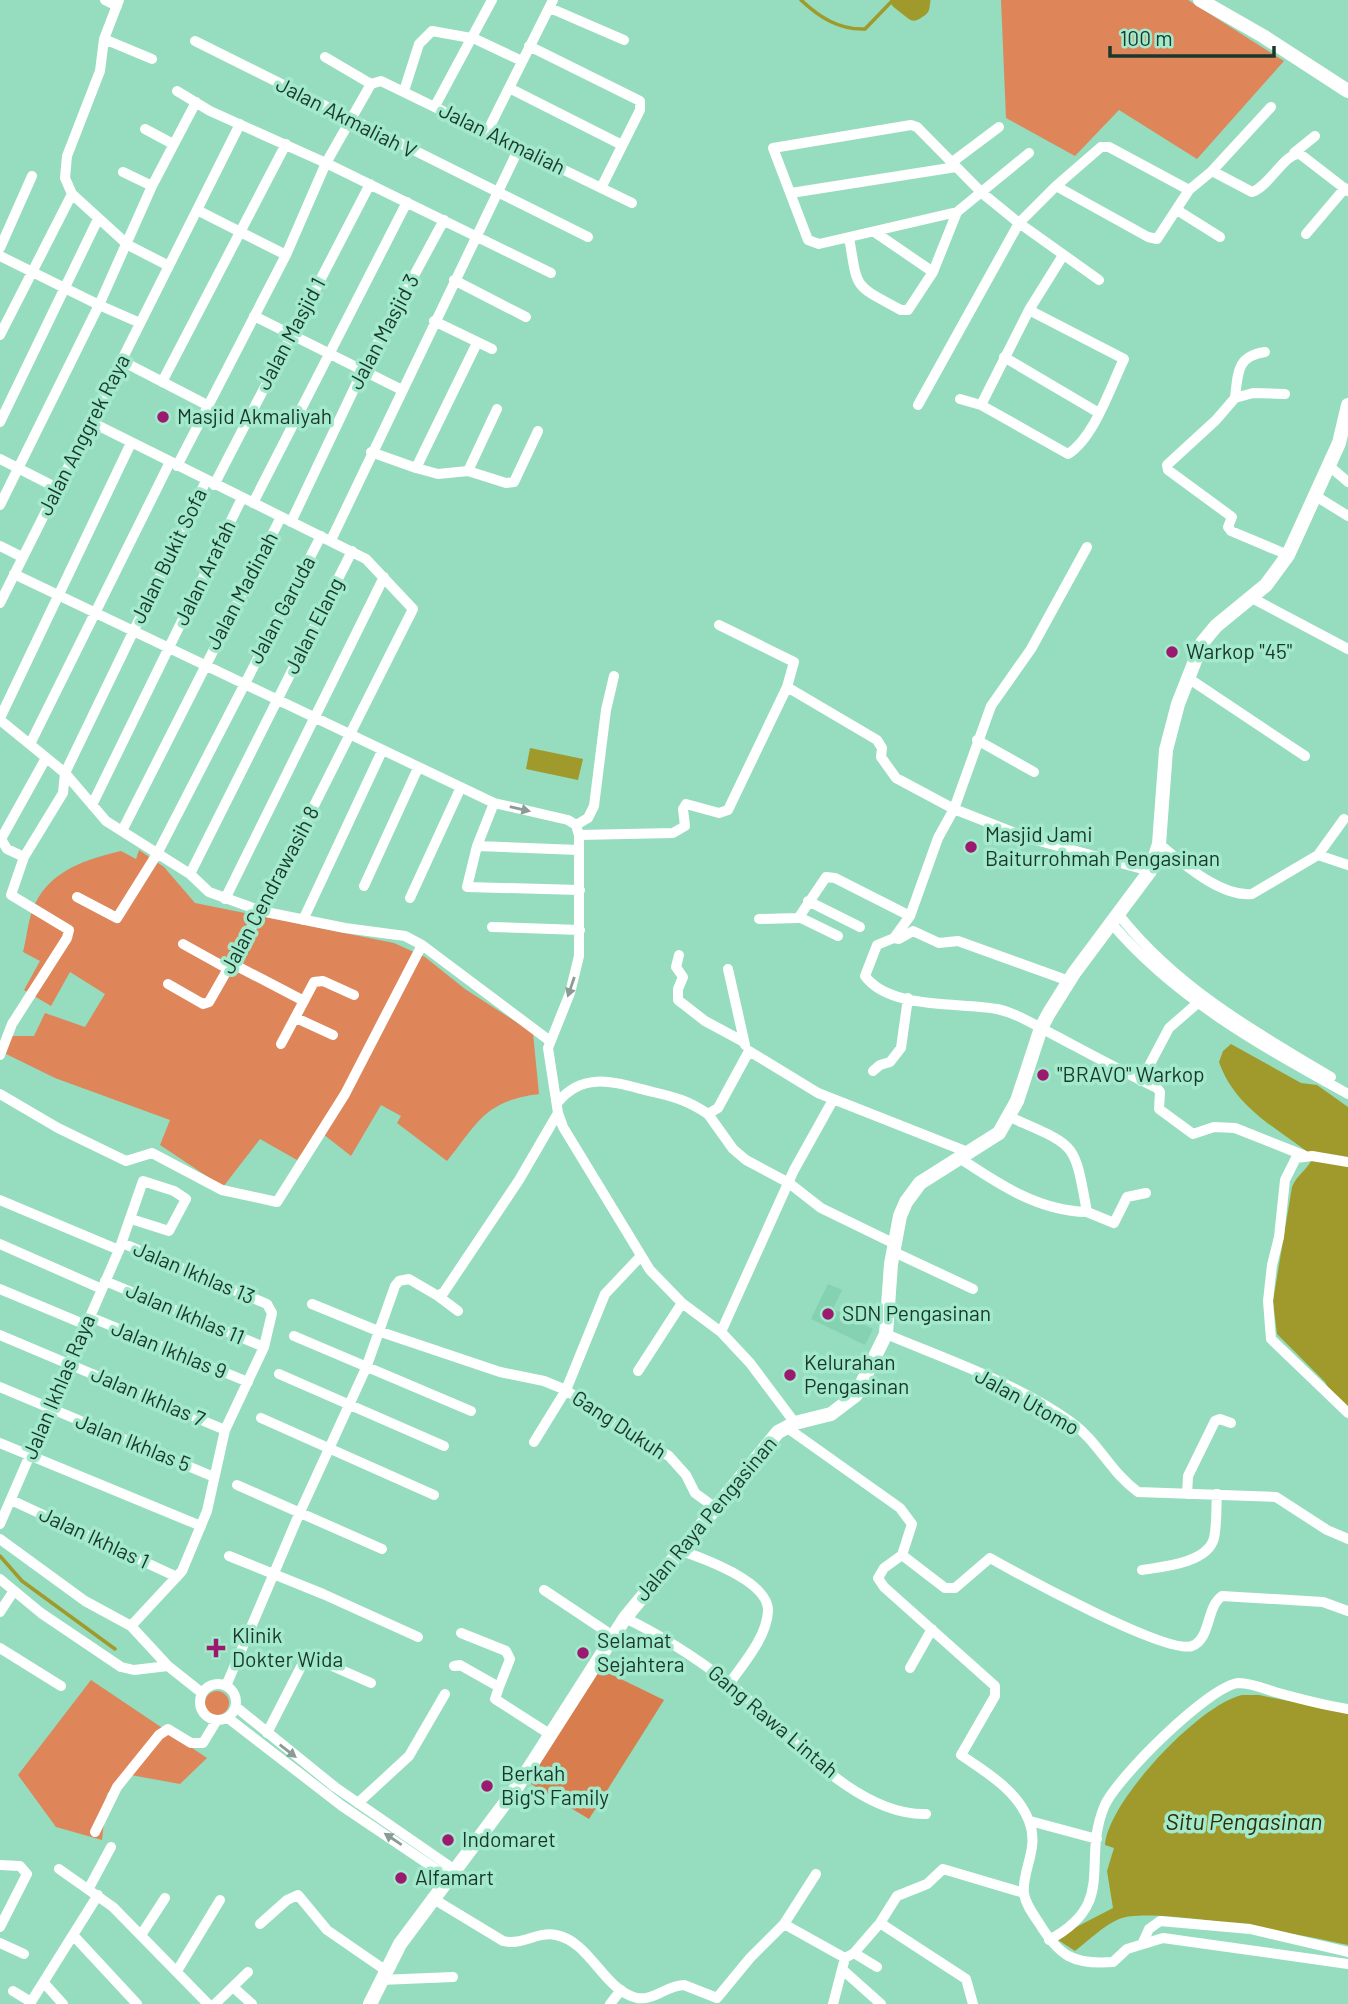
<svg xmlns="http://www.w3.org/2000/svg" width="1348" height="2004" viewBox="0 0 1348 2004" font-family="Barlow,sans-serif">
<rect width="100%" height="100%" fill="#96dcbf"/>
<path fill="#84d2b2" d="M828,1284L842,1290L833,1309L873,1329L865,1345L811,1319Z"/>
<path fill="#de865a" d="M1001,0H1188L1284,61L1197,159L1119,110L1075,156L1006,118Z
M139,850L164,867L195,903L394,943L425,957L465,989L533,1033L539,1094C485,1101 479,1121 447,1161L397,1123L401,1116L381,1105L351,1156L318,1130L297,1160L260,1139L223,1187L160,1145L170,1120L55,1078L0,1051V1041L12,1036H34L45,1013L85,1027L105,994L70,972L51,1006L24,990L40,961L23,952C27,937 28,918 35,904C51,870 87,859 121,851L136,859Z
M91,1680L207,1758L180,1784L125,1774L107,1794L102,1840L56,1827L18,1775Z
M205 1703a12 12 0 1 1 24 0a12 12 0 1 1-24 0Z"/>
<path fill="#d77d4e" d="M594,1666L664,1700L589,1819L523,1779Z"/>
<path fill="#9f9a2b" d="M530,748L583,759L578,780L526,769Z
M1231,1044L1301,1083L1317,1085L1348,1107V1409L1335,1400L1325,1382L1277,1334L1273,1301L1292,1187C1297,1174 1310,1168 1313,1156C1277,1128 1235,1108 1219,1062L1223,1051Z
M1242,1695H1259L1348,1713V1945C1308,1936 1151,1905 1119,1919C1103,1926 1088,1941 1075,1951L1055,1938L1113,1908L1107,1871L1114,1848L1105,1845C1108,1801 1200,1704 1242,1695Z"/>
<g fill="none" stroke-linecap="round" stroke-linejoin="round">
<path stroke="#9f9a2b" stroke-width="3.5" d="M801,0C819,17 839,30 865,29L892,1L902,3
M0,1556L22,1581L115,1649"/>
<path stroke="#9f9a2b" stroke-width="19" d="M900,0L914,11L920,7L921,0"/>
<path stroke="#fff" stroke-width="10" d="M105,0L117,6
M119,0L104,39L100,71L67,156L65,178L72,194L128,245L169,266
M550,8L624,40
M471,37L522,61
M104,39L152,59
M195,41L588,237
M529,46L640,101V110L601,188
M325,57L371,84
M371,84L381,81L632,203
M509,88L622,145
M177,91L210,111L326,163L551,273
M404,91L419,44L432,31L471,38
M435,106L492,0
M145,129L173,144
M487,132L553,0
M1294,153L1315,136
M951,163L999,127
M1212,171L1271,107
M123,172L152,186
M1056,186L1101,147H1109L1189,190
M791,193L956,167
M197,210L286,255
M1177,210L1220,237
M876,233L933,272
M1306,234L1345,188
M849,237C858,291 853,284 901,310H908L933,272L957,212
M0,248L32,176
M0,256L99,305L152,186L196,102
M454,280L526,317
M1099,280L1019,223L1056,186L1148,237L1157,239L1189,190L1212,171L1252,192C1270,186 1285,152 1300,154L1348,191
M1029,310L1124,359C1111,386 1094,438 1068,454L981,405L1029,310L1062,257
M254,316L400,389
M434,321L492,349
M0,335L72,194
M477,343L416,468L438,474L468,471L497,409
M1004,357L1099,413
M122,361L207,405
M162,382L286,144
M1285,394L1253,393L1235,398L1216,420L1167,465L1168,470L1232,517L1228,527L1231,531L1288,555
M1235,398C1238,372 1237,356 1265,352
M960,399L981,405
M918,405L1019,223L982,193L917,127L911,125L773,148L808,240L819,244L957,212L1029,153
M0,422L98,219
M91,422L366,559L413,609L261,911L209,1002L203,1004L168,984
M371,452L416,468
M0,459L57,488
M1328,465L1348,482
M177,466L286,255L326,163L371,84
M468,471L506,483L514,482L538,431
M214,485L370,184
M1314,495L1348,516
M253,503L407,202
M0,505L99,305L140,323
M291,522L363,370L444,220
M331,540L519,148
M0,546L22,557
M1087,547L1031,649L991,706L954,809L938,838L910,916L894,938L877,945L865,976C890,1010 960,1002 997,1009C1017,1013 1038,1027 1056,1036C1090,1054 1123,1072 1157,1088L1160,1092L1159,1109L1193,1134L1214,1127L1235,1128L1303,1155
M14,574L494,803L568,820L576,825L579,835V956L570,993L548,1048L558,1113L519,1180L444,1292L438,1296L409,1279L399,1281L395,1286L366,1368L300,1512L226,1686
M1252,598L1348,649
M0,603L240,124
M719,625L794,662L787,687
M1188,678L1305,756
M0,718L131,443
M0,720L65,773L106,821L190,874L209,892L261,911L345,928L405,936L422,945L550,1041
M977,740L1034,772
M30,744L170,462
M494,803L477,846L467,887L580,890
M92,805L242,498
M576,825L588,818L594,806L606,710L614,676
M122,831L281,517
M579,835L673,833L685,826L683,809L686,804L719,813L728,810L787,687L877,740L882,748L881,757L896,778L954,809L1028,838L1150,871
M1159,844C1183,863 1220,897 1252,894L1318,855L1348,865
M477,846L579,850
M1318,855L1344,819
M24,857L63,793L65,773L206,481
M190,874L352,551
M364,886L418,768
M77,897L117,918L157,854L321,536
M410,898L461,787
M225,899L384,577
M808,901L860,927
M1119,915C1176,987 1253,1031 1331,1077
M759,919L799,918
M303,920L382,751
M1112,924C1177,1000 1262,1046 1348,1094
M492,927L580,930
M838,936L799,917L826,877L835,878L910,916
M894,938L899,939L913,931L939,943L958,941L1069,981
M183,944L228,969
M679,955L676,967L683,977L678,989V1000L705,1021L744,1042
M231,963L304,1001
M728,969L745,1045
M296,1018L333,1035
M281,1044L314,982L323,981L354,995
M0,1055L12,1024L67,938L69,930L11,895L24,857L7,849L1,839L46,758
M873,1071L880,1065L890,1062L901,1048L908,998
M1141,1081L1169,1028L1200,1001
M0,1094L58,1128L126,1161L152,1153L222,1190L277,1202L345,1094L422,945
M558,1102C585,1069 619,1084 653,1092C675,1097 689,1101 708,1114L718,1108L749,1051L818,1093L970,1153
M558,1113L563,1127L650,1270L682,1303L721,1332L750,1363L795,1423
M708,1114L733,1149L746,1160L789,1183L821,1208L895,1244
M1010,1117C1077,1147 1074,1140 1087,1212L1114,1223L1127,1197L1146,1193
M961,1159C1000,1185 1039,1211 1087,1212
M1348,1162L1312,1156L1296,1158L1285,1180L1279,1237L1272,1265L1268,1301L1271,1339L1348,1413
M0,1200L119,1250
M122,1243L267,1304L272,1313L264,1347L225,1430L207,1511L182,1571L131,1626
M0,1244L102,1289
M894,1252L973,1289
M105,1281L264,1347
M0,1289L86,1325
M438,1296L458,1311
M312,1304L378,1331L500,1372L544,1381L566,1390L626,1433L669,1456L686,1475L695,1493L717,1509
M90,1317L248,1382
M721,1332L794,1170L833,1100
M886,1334C948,1360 1016,1383 1071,1422C1098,1441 1111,1473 1138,1492L1276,1497L1327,1530L1348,1539
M0,1335L225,1430
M294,1336L471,1411
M638,1371L682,1303
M279,1374L444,1446
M0,1387L214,1477
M261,1418L434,1495
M786,1427L900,1508L912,1524L902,1555L884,1568L878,1578L884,1587L995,1686V1696L961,1755C987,1773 1017,1790 1029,1821C1040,1849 1021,1871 1024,1894C1026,1905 1033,1914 1039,1923C1059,1956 1073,1965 1113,1962L1127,1949L1163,1938L1348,1964
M534,1442L566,1390L605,1294L640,1257
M0,1443L201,1526
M237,1485L382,1549
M1187,1494L1188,1476L1215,1421L1220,1419L1231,1423
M11,1500L177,1577
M0,1524L119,1250L143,1181L174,1191L186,1199L169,1231L131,1219
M0,1539L85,1601L131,1626L168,1666L202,1693
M682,1551C705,1559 769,1582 768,1611C767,1637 743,1664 729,1684
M902,1555L945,1588H955L990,1558C1020,1575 1167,1655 1192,1646C1211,1639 1206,1607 1222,1596L1323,1602L1348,1611
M229,1556L323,1594L418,1637
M1142,1570C1162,1567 1208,1563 1214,1538C1217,1525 1216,1508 1217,1494
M0,1579L41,1613L121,1667L134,1670L168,1666
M544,1590L613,1636
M0,1612L13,1592
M625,1618C663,1636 696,1658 729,1683C782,1725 852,1816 926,1814
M0,1648L61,1686
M454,1666L460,1665L499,1687L510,1659L506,1651L461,1633
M910,1668L932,1629
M200 1702a18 18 0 1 1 36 0a18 18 0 1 1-36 0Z
M499,1687L495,1699L551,1735
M236,1707L335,1787L455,1870
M228,1718L342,1806L449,1878
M267,1733L307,1655L371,1683
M358,1803L409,1756L445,1694
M1030,1821L1097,1839
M95,1832L117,1787L159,1735L168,1729L191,1743H203L217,1720
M0,1865L20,1866L27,1874L0,1927
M59,1869L113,1907L208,2004
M89,1888L111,1847
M432,1898L503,1941C522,1946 537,1931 556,1935C591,1942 603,1990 637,1998C653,2001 668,1985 684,1985L717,1998L750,1958L784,1924L845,1958L854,1953L880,1923L897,1896L927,1884L943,1869L1024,1893
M880,1923L966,1979L973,2004
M260,1924L287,1900L298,1895L327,1930L385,1970
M784,1924L816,1874
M73,1935L137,2004
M141,1935L165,1898
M1049,1940C1118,1903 1081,1864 1104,1807C1115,1779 1211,1684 1239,1683C1251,1683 1265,1689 1275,1692C1300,1699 1323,1705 1348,1709
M1143,1942L1149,1929L1160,1921L1250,1929L1348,1952
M0,1943L24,1954
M854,1953L877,1967
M177,1971L220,1900
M844,1971L881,2004
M380,1980L453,1977
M45,1984L63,2004
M233,1987L252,2004
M13,1991L31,2002L98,1895
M215,2004L248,1972
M610,2004L621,1990
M833,2004L845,1958"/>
<path stroke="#fff" stroke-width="14" d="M1200,0L1263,36L1348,91
M370,2004L400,1944L517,1787L625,1618L778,1432L795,1423L831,1414L856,1395L886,1334L891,1264L900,1216L906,1202L920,1183L999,1133L1017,1101L1041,1028L1049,1013L1074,973L1150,871L1159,844L1166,750L1178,704L1202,643L1216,626L1266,585L1288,555L1339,443L1348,405"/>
</g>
<defs><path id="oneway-solid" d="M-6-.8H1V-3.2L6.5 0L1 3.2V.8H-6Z" transform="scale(1.75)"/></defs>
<g fill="#8c9b96">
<use href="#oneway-solid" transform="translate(520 809) rotate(13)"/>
<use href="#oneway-solid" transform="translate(571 987) rotate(109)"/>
<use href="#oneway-solid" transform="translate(288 1751) rotate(38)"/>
<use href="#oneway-solid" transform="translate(393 1839) rotate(-146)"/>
</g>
<g fill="#9b196e" stroke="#a3e9cc" stroke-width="2.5">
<circle cx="163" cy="417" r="7"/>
<circle cx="1172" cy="652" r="7"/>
<circle cx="971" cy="847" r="7"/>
<circle cx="1043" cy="1075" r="7"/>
<circle cx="828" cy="1314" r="7"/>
<circle cx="790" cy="1375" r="7"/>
<path d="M212.5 1637.5h7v7h7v7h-7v7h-7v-7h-7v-7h7z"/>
<circle cx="583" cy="1653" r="7"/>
<circle cx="487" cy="1786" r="7"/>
<circle cx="448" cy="1840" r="7"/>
<circle cx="401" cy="1878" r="7"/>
</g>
<g text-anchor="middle" stroke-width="7" stroke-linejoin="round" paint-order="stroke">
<g font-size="21" fill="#1a372c" stroke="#a3e9cc">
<text transform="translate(346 118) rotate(27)" y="7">Jalan Akmaliah V</text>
<text transform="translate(502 139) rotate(26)" y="7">Jalan Akmaliah</text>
<text transform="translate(384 332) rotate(-62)" y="7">Jalan Masjid 3</text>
<text transform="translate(291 334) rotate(-62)" y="7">Jalan Masjid 1</text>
<text transform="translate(84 435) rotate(-63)" y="7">Jalan Anggrek Raya</text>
<text transform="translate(169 556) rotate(-64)" y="7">Jalan Bukit Sofa</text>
<text transform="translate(205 573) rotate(-64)" y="7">Jalan Arafah</text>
<text transform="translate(242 591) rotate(-62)" y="7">Jalan Madinah</text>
<text transform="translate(282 610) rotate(-62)" y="7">Jalan Garuda</text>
<text transform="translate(314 626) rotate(-63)" y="7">Jalan Elang</text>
<text transform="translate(270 890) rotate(-62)" y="7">Jalan Cendrawasih 8</text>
<text transform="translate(194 1273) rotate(23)" y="7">Jalan Ikhlas 13</text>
<text transform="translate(185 1314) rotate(23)" y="7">Jalan Ikhlas 11</text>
<text transform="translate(169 1350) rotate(22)" y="7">Jalan Ikhlas 9</text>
<text transform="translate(59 1387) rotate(-67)" y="7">Jalan Ikhlas Raya</text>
<text transform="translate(148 1397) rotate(23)" y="7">Jalan Ikhlas 7</text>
<text transform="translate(1027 1402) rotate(29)" y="7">Jalan Utomo</text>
<text transform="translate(619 1425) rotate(33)" y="7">Gang Dukuh</text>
<text transform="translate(133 1443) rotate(22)" y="7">Jalan Ikhlas 5</text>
<text transform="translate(706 1519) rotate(-50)" y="7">Jalan Raya Pengasinan</text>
<text transform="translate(94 1538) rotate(25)" y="7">Jalan Ikhlas 1</text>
<text transform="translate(773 1722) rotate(40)" y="7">Gang Rawa Lintah</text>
</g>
<g font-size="21" fill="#1a372c" stroke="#a3e9cc" text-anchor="start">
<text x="177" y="424">Masjid Akmaliyah</text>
<text x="1186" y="659">Warkop "45"</text>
<text x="985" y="842">Masjid Jami<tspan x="985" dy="24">Baiturrohmah Pengasinan</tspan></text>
<text x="1057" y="1082">"BRAVO" Warkop</text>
<text x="842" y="1321">SDN Pengasinan</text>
<text x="804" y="1370">Kelurahan<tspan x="804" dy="24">Pengasinan</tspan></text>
<text x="232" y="1643">Klinik<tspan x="232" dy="24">Dokter Wida</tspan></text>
<text x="597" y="1648">Selamat<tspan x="597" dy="24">Sejahtera</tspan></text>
<text x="501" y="1781">Berkah<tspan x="501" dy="24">Big'S Family</tspan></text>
<text x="462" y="1847">Indomaret</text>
<text x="415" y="1885">Alfamart</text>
</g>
<g font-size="23" font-style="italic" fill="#302e00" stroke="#a3e9cc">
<text x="1244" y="1830">Situ Pengasinan</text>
</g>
</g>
<path d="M1110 46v10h164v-10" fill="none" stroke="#1a372c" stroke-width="3.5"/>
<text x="1120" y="46" font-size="21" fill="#1a372c" stroke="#a3e9cc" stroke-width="5" paint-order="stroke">100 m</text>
</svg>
